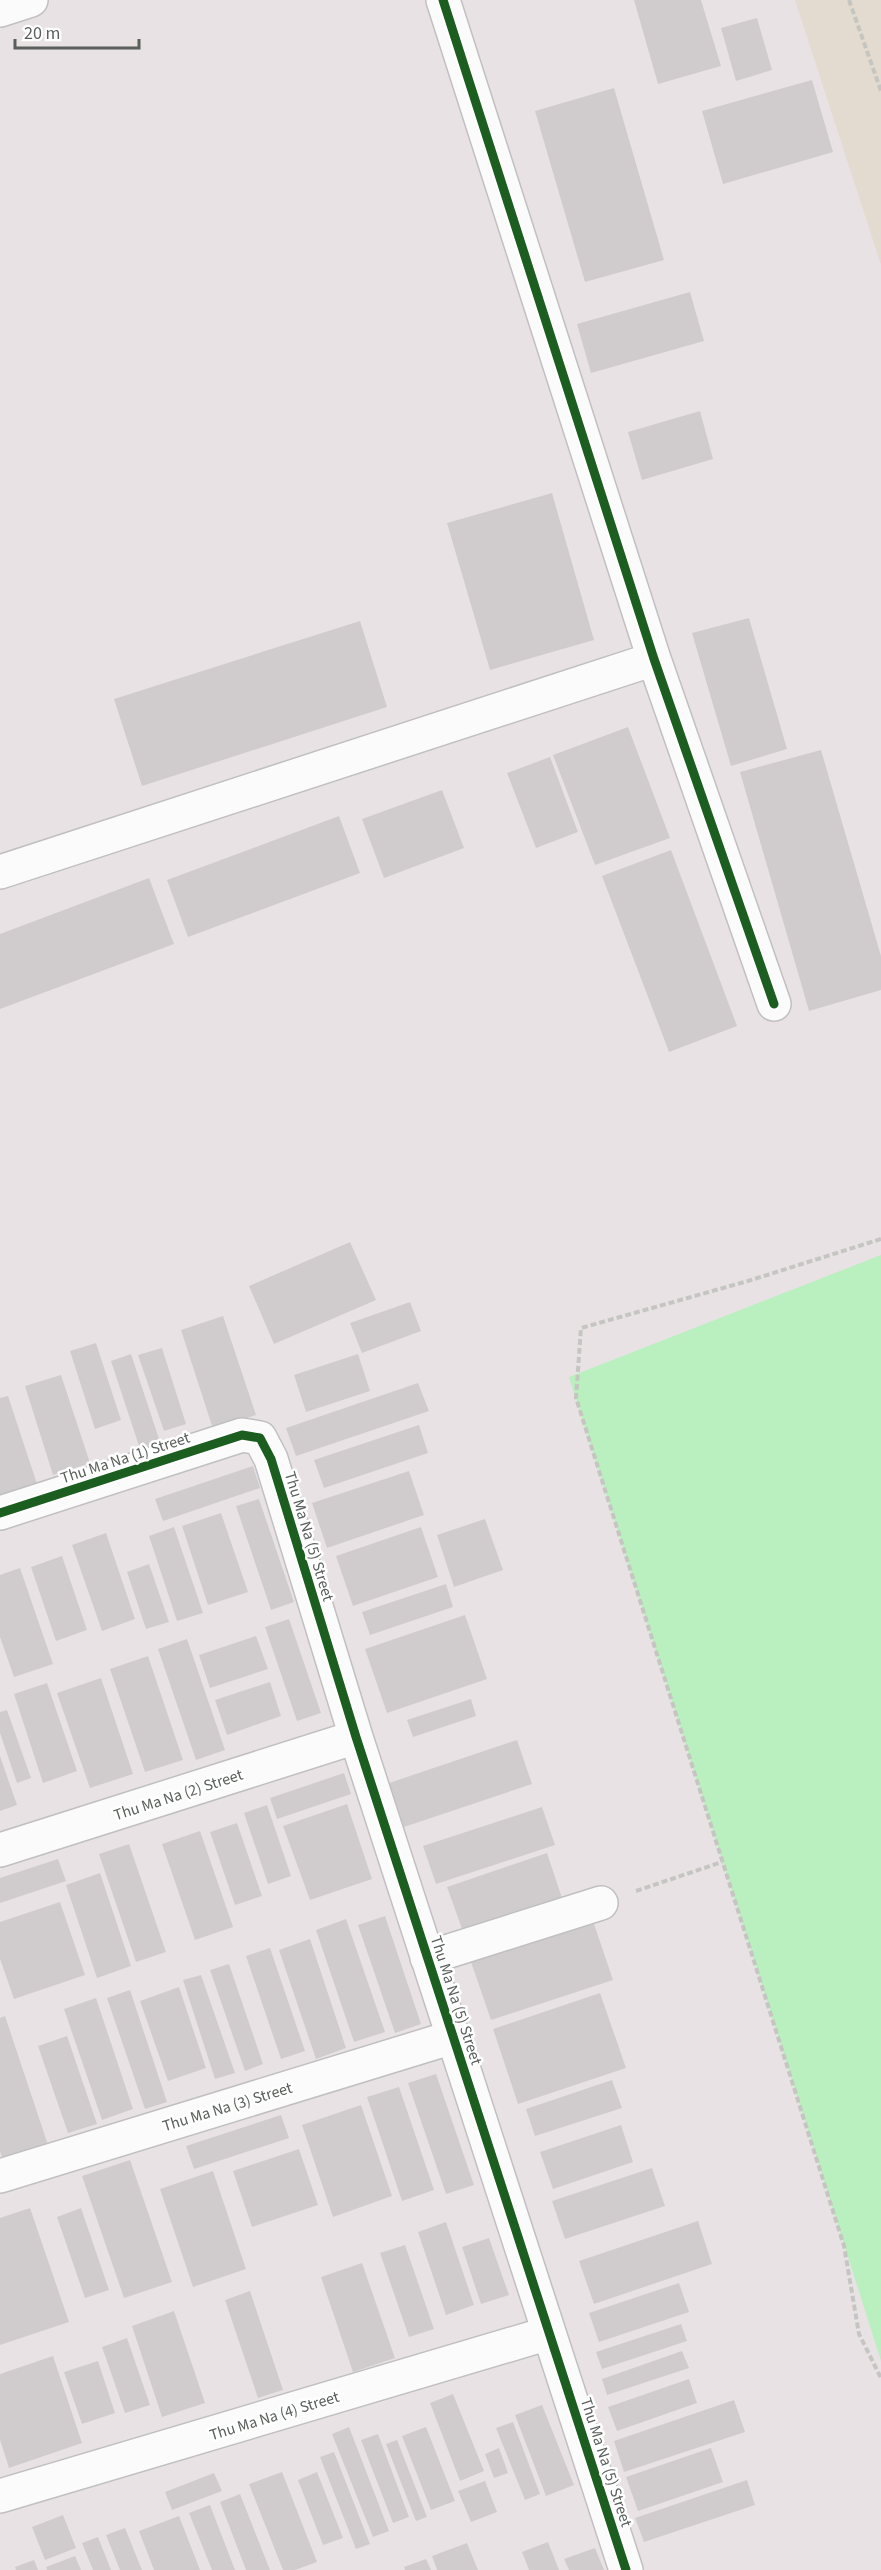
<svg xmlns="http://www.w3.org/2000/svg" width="881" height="2570" viewBox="0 0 881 2570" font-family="'Source Sans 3',sans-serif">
<rect width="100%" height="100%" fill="#e8e2e5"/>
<path fill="#e3dbd0" d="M795,0H881V265Z"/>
<path fill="#baefbf" d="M881,1255V2361L569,1377Z"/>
<path fill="#d0ccce" d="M634,0H701L721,66L658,84Z
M757,18L772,70L736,81L721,28Z
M812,80L833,152L723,184L702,111Z
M614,88L664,260L585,282L535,111Z
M690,292L704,341L591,373L577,324Z
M700,411L713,459L642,480L628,432Z
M552,493L594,640L490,670L447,523Z
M749,618L787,749L731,766L692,633Z
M360,621L387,707L142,786L114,699Z
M628,727L670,838L595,865L553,755Z
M821,750L881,956V990L809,1011L740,772Z
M550,757L578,832L536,848L507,773Z
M442,790L464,848L384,878L362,819Z
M339,816L360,873L188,937L167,880Z
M671,850L737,1026L669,1052L602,876Z
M149,878L174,944L0,1009V934Z
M350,1242L376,1300L274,1344L249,1286Z
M410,1302L421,1331L362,1353L350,1323Z
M223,1316L256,1415L213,1429L181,1330Z
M96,1343L121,1420L95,1429L70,1351Z
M162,1348L186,1424L164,1431L138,1355Z
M131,1354L161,1445L141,1452L111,1361Z
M358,1354L370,1391L306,1412L294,1375Z
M61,1375L90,1463L53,1475L25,1386Z
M418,1383L429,1411L296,1456L286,1428Z
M8,1396L39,1490L0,1502V1398Z
M419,1425L428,1453L324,1488L314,1460Z
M253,1466L260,1488L163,1521L155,1499Z
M409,1471L424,1515L327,1548L312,1503Z
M259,1499L294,1602L271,1610L236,1506Z
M221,1513L248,1592L208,1605L182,1526Z
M485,1519L503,1570L454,1587L437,1535Z
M174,1527L203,1613L177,1621L149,1536Z
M421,1527L438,1577L353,1606L336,1556Z
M106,1533L135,1619L102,1631L72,1545Z
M62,1556L87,1630L56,1641L31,1567Z
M149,1564L169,1622L146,1629L127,1572Z
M20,1568L53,1664L14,1677L0,1637V1575Z
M446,1584L453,1607L370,1635L362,1612Z
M465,1615L487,1679L387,1713L365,1649Z
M289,1619L321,1713L297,1721L265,1627Z
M256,1636L268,1669L210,1688L199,1655Z
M187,1639L225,1750L196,1760L158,1649Z
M148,1656L183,1760L145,1772L110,1669Z
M101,1678L133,1774L90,1788L57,1693Z
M270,1682L281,1716L227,1735L215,1700Z
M47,1683L77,1771L43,1783L14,1694Z
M471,1699L476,1716L413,1737L407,1720Z
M7,1710L31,1778L17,1783L0,1733V1712Z
M517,1740L532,1784L404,1827L389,1783Z
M0,1756L17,1805L0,1811Z
M344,1773L351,1794L277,1819L270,1798Z
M347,1804L372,1879L310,1900L283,1826Z
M267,1805L291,1876L268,1884L244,1813Z
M542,1807L555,1845L436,1884L423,1846Z
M237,1823L262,1896L235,1905L210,1832Z
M200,1831L233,1927L195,1940L162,1844Z
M129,1844L166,1952L136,1962L99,1854Z
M547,1853L564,1904L465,1937L447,1887Z
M58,1859L66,1881L0,1903V1878Z
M100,1873L131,1966L97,1978L66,1885Z
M60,1902L85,1975L14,1999L0,1959V1922Z
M385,1916L421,2024L395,2033L358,1925Z
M346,1919L385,2032L354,2042L316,1930Z
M593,1921L613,1980L491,2020L471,1962Z
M310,1939L346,2048L316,2059L279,1950Z
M270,1948L305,2051L281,2059L246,1956Z
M229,1964L263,2064L245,2071L210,1970Z
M201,1975L235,2073L215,2079L183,1980Z
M179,1987L206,2068L168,2081L140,2001Z
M130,1990L167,2102L145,2109L107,1998Z
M600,1993L626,2068L518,2104L493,2029Z
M96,1998L133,2109L102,2120L64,2009Z
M5,2016L48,2145L3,2160L0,2151V2018Z
M67,2036L97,2124L68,2133L38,2046Z
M436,2074L474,2185L446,2194L408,2083Z
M612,2080L622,2108L535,2136L526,2109Z
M399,2087L434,2190L402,2201L367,2097Z
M361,2105L392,2196L333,2217L302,2125Z
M281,2115L289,2138L194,2169L186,2146Z
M621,2125L633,2162L553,2189L540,2152Z
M299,2149L318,2205L252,2227L233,2171Z
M130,2160L172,2282L124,2298L82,2176Z
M652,2168L665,2206L565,2239L552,2201Z
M213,2171L246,2269L193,2287L160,2189Z
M30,2208L69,2322L0,2345V2218Z
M81,2208L109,2290L85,2298L57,2217Z
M698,2221L712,2264L594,2304L579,2261Z
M446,2222L474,2305L446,2315L418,2232Z
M489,2238L509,2295L481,2304L462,2247Z
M405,2245L434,2329L409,2337L380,2253Z
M362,2263L395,2358L353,2372L321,2277Z
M679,2283L689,2312L599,2342L589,2313Z
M250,2291L283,2390L258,2398L225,2300Z
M174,2311L205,2403L162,2417L132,2326Z
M681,2324L687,2341L602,2369L596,2352Z
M127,2338L150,2405L125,2413L102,2347Z
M682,2351L689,2368L607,2395L602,2379Z
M53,2356L82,2443L9,2468L0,2440V2374Z
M98,2361L115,2413L82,2424L64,2372Z
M689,2379L697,2403L617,2431L608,2407Z
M453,2394L484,2471L460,2481L430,2403Z
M734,2400L745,2432L624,2472L614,2441Z
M542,2405L574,2485L546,2496L515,2415Z
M513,2422L540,2494L525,2500L496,2428Z
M349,2427L389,2531L373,2537L332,2434Z
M426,2427L455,2501L431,2510L402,2436Z
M378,2434L409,2517L393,2523L361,2440Z
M397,2440L427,2517L416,2521L386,2444Z
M499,2448L508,2473L494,2478L485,2454Z
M711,2448L723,2482L638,2511L626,2477Z
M334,2452L370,2544L356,2549L320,2457Z
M282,2472L317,2562L295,2570H283L249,2484Z
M317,2472L343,2538L323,2545L298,2480Z
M214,2473L222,2491L172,2510L165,2492Z
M747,2480L755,2505L644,2542L635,2518Z
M485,2481L497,2512L471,2522L458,2491Z
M240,2494L270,2570H246L220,2502Z
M210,2505L235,2570H212L189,2513Z
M63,2515L76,2548L45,2560L32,2527Z
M179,2516L200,2570H154L139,2531Z
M125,2528L142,2570H120L106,2535Z
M98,2537L111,2570H93L82,2543Z
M548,2542L559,2570H529L522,2552Z
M467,2543L478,2570H437L432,2556Z
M595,2548L604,2570H569L564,2559Z
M75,2556L81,2570H47L46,2567Z
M426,2559L431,2570H405L404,2567Z
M34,2560L38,2570H16L15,2567Z"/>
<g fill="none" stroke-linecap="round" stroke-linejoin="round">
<g stroke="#c1c0c0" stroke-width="36">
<path id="minor" d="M443,0L654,659L774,1004
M0,872L654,659
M0,1513L242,1435L260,1438L271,1459L356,1737L626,2570
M0,1850L356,1737
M427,1958L601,1903
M0,2176L453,2037
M0,2496L549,2333"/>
</g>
<g stroke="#c2c2c1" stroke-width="36">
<path id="secondary" d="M0,10L31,0"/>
</g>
<path stroke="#c5c6c2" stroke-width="4" stroke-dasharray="6 3" stroke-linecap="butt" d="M849,0L881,91
M881,1239L748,1281L581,1328L576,1398L844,2246L859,2334L881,2378
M636,1891L722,1862"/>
<use href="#minor" stroke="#fcfbfb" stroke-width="33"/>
<use href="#secondary" stroke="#fcfbfb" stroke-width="33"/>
<g stroke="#fff" stroke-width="13">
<path id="cycleway" d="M443,0L654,659L774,1004
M0,1513L242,1435L260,1438L271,1459L356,1737L626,2570"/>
</g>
<use href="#cycleway" stroke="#1b5e20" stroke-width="9"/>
</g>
<g text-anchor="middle" stroke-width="5" stroke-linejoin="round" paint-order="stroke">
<g font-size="16" fill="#595f5a" stroke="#fff">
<text transform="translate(125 1457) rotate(-18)" y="6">Thu Ma Na (1) Street</text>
<text transform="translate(310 1536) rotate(73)" y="6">Thu Ma Na (5) Street</text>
<text transform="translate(178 1794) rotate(-18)" y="6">Thu Ma Na (2) Street</text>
<text transform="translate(457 2000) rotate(72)" y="6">Thu Ma Na (5) Street</text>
<text transform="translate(227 2106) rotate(-17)" y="6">Thu Ma Na (3) Street</text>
<text transform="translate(274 2415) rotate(-17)" y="6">Thu Ma Na (4) Street</text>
<text transform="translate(607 2462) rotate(72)" y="6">Thu Ma Na (5) Street</text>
</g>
</g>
<path d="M15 39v9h124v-9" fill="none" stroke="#595f5a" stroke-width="3"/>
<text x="24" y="39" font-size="18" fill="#595f5a" stroke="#ffffff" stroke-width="4.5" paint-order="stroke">20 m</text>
</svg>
